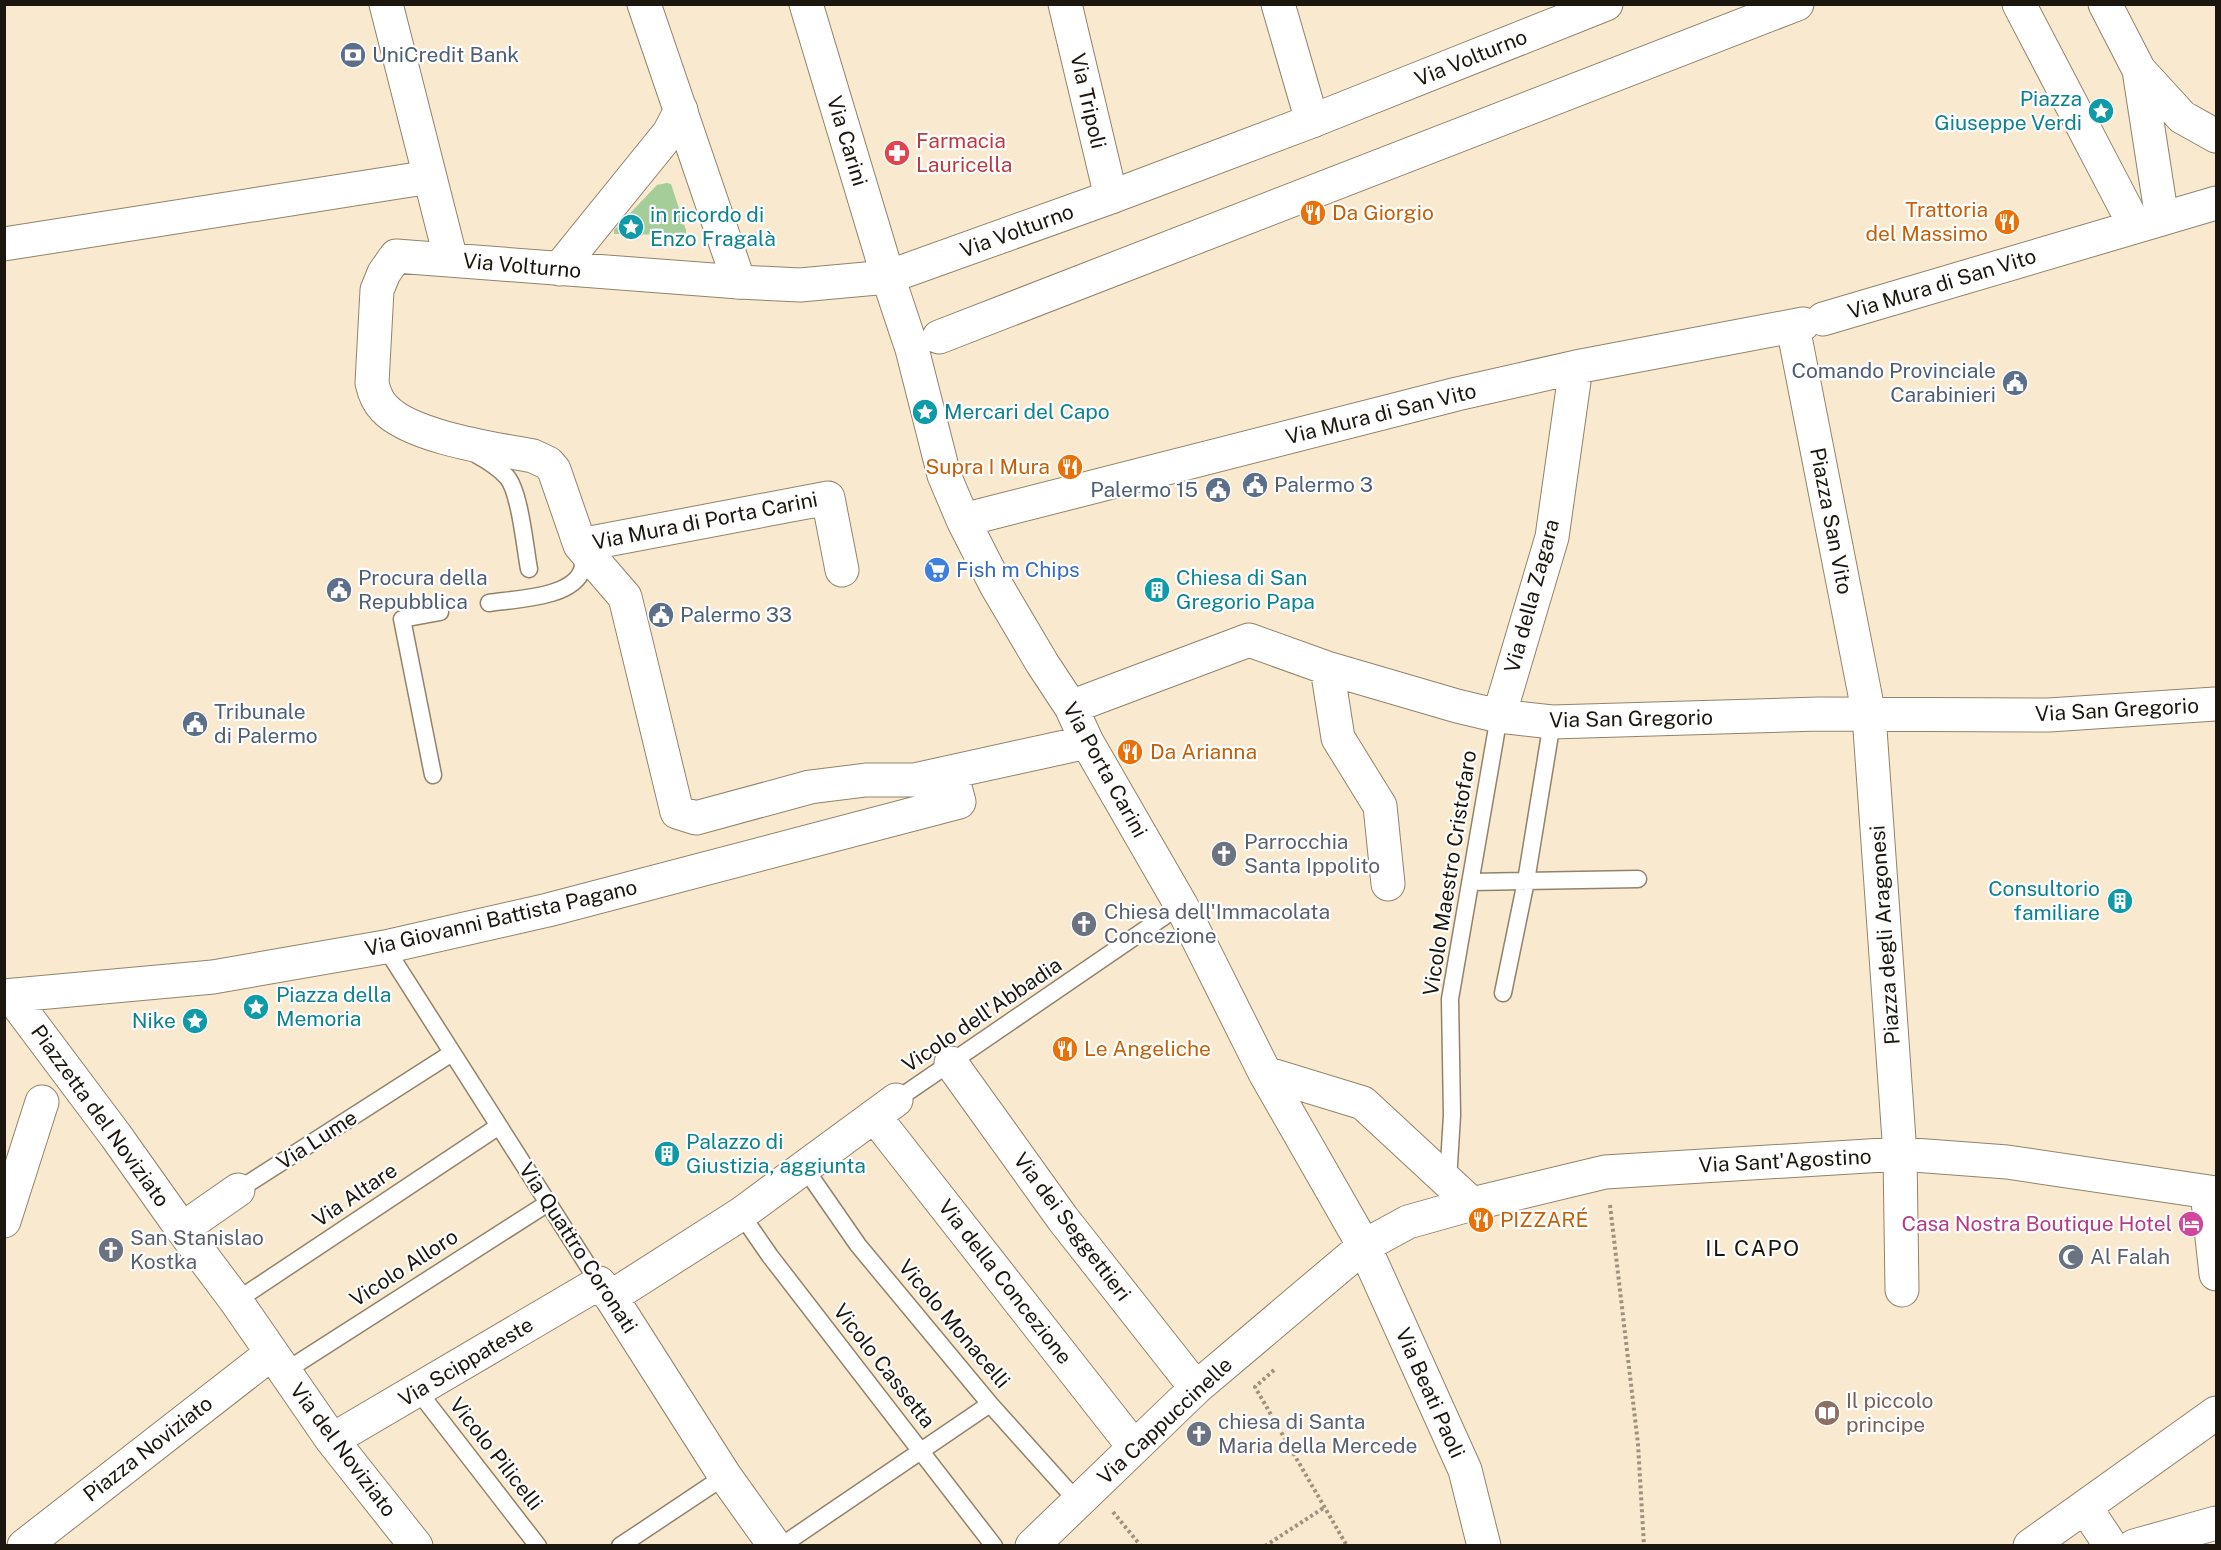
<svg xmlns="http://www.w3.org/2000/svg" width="2221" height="1550" viewBox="0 0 2221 1550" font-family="'Public Sans',sans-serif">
<rect width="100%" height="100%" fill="#f9e9cf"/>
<path fill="#a4cd99" d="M667,183L671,184L686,230V235L614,234V230L657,185Z"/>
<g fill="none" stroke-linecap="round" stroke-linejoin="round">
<g stroke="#91836b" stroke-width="19">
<path id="lane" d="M477,455C488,461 498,467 507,477C520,492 525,548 529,569
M489,603C514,599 573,598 582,570C584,565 582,557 581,552
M433,775L402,619L440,612
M1471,882L1638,879
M385,947L599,1283
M1503,993L1526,881L1552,722
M896,1100L1181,905
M804,1167L858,1245L990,1404L1078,1502
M1448,1181L1452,1115L1450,999L1499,716
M238,1190L452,1053
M741,1214L770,1256L994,1546
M236,1301L499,1126
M284,1372L548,1203
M418,1391L538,1546
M620,1546L725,1476
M781,1546L990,1404"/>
</g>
<g stroke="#91836b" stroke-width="35">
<path id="street" d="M386,4L451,260
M806,4L888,277L912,349L944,475L963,520L996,585L1042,663L1071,707L1087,742L1181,905L1265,1073L1364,1246L1465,1470L1484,1546
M1065,4L1111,197
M1278,4L1312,121
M2019,4L2135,226
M2105,4L2139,70L2182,117L2216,136
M2139,70L2162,219
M4,244L430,177
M559,269L669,133L681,110
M739,282L396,256L384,273L377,290L372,383C374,392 377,401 384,408C410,437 495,449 533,456L548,463L554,470L580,545L625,597L677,812L696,818L810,787L866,780H914L1087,742
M1823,319L2216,203
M1793,327L1869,715L1900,1154L1902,1290
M939,337L1797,4
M963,520L1457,394L1576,367L1803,324
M580,545L828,498L842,570
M1327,668L1338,738L1380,806L1388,884
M1071,707L1249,640L1327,668L1457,706L1499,716L1552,722L1819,714L2049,715L2215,704
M1499,716L1552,537L1576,367
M4,996L213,977L385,947L548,910L959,802L951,772
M11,996L116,1136L182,1229L236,1301L332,1440L416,1546
M951,1063L1063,1219L1196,1388
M1265,1073L1363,1103L1472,1204
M875,1117L1134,1447
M2207,1192L2216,1274
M4,1221L42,1102
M182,1229L238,1190
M611,1297L741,1214L896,1100
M332,1440L599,1283L611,1297L725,1476L775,1546
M2085,1507L2111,1546
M24,1546L272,1353
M1032,1546L1196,1388L1364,1246L1408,1222L1472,1204L1605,1172L1900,1154L2007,1162L2216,1193
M2030,1546L2216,1413
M2134,1546L2216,1523"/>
</g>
<g stroke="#91836b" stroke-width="35">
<path id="secondary" d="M644,4L739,282L800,285L888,277L1111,197L1312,121L1606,4"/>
</g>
<path stroke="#9e927f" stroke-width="4" stroke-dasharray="3 3" stroke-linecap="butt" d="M1610,1205L1638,1444L1644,1546
M1274,1370L1255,1387L1347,1546
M1113,1512L1141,1546
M1265,1546L1325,1507"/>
<use href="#lane" stroke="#fff" stroke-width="16"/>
<use href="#street" stroke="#fff" stroke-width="33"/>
<use href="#secondary" stroke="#fff" stroke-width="33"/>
</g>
<defs>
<g id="bank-disc" transform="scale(1.35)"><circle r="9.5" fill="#5c6f8a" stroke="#fff"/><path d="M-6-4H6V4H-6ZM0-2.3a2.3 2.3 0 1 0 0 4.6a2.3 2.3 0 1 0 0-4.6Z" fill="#fff"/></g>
<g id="sight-disc" transform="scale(1.35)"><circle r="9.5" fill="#0f9aa8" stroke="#fff"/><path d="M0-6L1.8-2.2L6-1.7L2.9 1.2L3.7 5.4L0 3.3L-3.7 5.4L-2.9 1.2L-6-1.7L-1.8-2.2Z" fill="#fff"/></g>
<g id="pharmacy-disc" transform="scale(1.35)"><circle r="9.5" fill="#e0444e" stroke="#fff"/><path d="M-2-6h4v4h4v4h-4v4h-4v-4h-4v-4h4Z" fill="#fff"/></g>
<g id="restaurant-disc" transform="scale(1.35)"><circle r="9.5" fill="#e8710a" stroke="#fff"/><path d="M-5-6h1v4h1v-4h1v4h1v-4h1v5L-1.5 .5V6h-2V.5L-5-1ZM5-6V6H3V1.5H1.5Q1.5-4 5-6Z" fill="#fff"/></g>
<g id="civic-disc" transform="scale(1.35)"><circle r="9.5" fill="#5c6f8a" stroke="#fff"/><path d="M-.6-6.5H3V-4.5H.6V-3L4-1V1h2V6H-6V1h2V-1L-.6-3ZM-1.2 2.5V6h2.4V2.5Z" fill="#fff"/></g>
<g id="supermarket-disc" transform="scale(1.35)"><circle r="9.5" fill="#3f7fe0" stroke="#fff"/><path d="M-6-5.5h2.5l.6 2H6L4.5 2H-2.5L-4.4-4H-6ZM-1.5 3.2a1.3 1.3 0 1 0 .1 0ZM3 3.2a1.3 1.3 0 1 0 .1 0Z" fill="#fff"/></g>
<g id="building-disc" transform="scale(1.35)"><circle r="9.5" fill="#0f9aa8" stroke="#fff"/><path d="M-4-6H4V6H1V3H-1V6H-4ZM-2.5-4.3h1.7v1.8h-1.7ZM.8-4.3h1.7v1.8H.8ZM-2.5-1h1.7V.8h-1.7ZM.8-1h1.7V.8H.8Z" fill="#fff"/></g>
<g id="church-disc" transform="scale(1.35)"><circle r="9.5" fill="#6b7280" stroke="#fff"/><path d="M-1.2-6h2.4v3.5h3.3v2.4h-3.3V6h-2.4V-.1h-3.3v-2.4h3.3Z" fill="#fff"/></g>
<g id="hotel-disc" transform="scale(1.35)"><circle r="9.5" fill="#d1479c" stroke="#fff"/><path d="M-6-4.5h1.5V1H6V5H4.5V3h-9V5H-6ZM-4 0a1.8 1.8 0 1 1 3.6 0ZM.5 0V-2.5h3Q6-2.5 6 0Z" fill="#fff"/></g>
<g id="mosque-disc" transform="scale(1.35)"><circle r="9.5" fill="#6b7280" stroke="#fff"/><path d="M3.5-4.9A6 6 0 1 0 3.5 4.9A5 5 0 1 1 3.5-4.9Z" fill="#fff"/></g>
<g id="library-disc" transform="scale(1.35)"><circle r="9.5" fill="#8d6e63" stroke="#fff"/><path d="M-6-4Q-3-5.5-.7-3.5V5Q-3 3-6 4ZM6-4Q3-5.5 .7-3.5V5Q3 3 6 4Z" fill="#fff"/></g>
</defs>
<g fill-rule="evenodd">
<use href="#bank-disc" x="353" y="55"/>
<use href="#sight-disc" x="2101" y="111"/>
<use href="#pharmacy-disc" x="897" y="153"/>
<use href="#restaurant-disc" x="1313" y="213"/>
<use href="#restaurant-disc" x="2007" y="222"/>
<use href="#sight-disc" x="631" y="227"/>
<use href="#civic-disc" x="2015" y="383"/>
<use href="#sight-disc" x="925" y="412"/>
<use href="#restaurant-disc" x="1070" y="467"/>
<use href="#civic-disc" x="1255" y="485"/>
<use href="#civic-disc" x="1218" y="490"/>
<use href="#supermarket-disc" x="937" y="570"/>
<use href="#civic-disc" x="339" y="590"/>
<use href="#building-disc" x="1157" y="590"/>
<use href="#civic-disc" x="661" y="615"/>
<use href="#civic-disc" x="195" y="724"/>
<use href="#restaurant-disc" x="1130" y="752"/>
<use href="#church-disc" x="1224" y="854"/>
<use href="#building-disc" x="2120" y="901"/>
<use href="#church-disc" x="1084" y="924"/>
<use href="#sight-disc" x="256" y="1007"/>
<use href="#sight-disc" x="195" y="1021"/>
<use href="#restaurant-disc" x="1065" y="1049"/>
<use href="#building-disc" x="667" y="1154"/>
<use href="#restaurant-disc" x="1481" y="1220"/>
<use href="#hotel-disc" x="2191" y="1224"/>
<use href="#church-disc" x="111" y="1250"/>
<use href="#mosque-disc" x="2071" y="1257"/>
<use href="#library-disc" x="1827" y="1413"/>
<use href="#church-disc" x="1199" y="1434"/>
</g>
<g text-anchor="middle" stroke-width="4.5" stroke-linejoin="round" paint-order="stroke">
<g font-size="21" fill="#4e5e75" stroke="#fff" text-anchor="start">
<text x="372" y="62">UniCredit Bank</text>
<text x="1996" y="378" text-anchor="end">Comando Provinciale<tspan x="1996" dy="24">Carabinieri</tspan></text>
<text x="1274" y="492">Palermo 3</text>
<text x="1198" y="497" text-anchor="end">Palermo 15</text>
<text x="358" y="585">Procura della<tspan x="358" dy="24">Repubblica</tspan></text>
<text x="680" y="622">Palermo 33</text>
<text x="214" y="719">Tribunale<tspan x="214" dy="24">di Palermo</tspan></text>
</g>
<g font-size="21" fill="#1c170e" stroke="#fff">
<text transform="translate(1471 58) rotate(-22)" y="7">Via Volturno</text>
<text transform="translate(1088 101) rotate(77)" y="7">Via Tripoli</text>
<text transform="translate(847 141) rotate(73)" y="7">Via Carini</text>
<text transform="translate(1017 231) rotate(-20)" y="7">Via Volturno</text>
<text transform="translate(522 266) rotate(5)" y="7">Via Volturno</text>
<text transform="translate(1942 284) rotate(-17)" y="7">Via Mura di San Vito</text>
<text transform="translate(1381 414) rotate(-14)" y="7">Via Mura di San Vito</text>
<text transform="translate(705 521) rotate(-11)" y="7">Via Mura di Porta Carini</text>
<text transform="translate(1831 521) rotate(79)" y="7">Piazza San Vito</text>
<text transform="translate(1532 596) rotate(-75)" y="7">Via della Zagara</text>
<text transform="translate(2117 710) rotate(-3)" y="7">Via San Gregorio</text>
<text transform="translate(1631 719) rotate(-1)" y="7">Via San Gregorio</text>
<text transform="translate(1105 770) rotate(61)" y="7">Via Porta Carini</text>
<text transform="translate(1450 873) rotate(-81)" y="7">Vicolo Maestro Cristofaro</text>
<text transform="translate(501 918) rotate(-13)" y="7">Via Giovanni Battista Pagano</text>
<text transform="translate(1885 935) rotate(-94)" y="7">Piazza degli Aragonesi</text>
<text transform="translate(982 1015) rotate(-34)" y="7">Vicolo dell'Abbadia</text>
<text transform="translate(100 1116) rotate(54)" y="7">Piazzetta del Noviziato</text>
<text transform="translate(317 1140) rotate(-33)" y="7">Via Lume</text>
<text transform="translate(1785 1161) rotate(-3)" y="7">Via Sant'Agostino</text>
<text transform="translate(355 1195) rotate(-34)" y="7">Via Altare</text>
<text transform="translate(1072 1227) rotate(53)" y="7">Via dei Seggettieri</text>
<text transform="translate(578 1248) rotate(57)" y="7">Via Quattro Coronati</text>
<text transform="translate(404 1268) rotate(-33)" y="7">Vicolo Alloro</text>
<text transform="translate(1005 1282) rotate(52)" y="7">Via della Concezione</text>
<text transform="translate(954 1324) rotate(50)" y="7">Vicolo Monacelli</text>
<text transform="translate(466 1362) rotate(-31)" y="7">Via Scippateste</text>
<text transform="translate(884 1366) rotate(52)" y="7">Vicolo Cassetta</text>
<text transform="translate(1430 1393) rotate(66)" y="7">Via Beati Paoli</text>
<text transform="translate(1165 1421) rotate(-43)" y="7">Via Cappuccinelle</text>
<text transform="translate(148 1449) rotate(-38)" y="7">Piazza Noviziato</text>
<text transform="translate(343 1450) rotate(53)" y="7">Via del Noviziato</text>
<text transform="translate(496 1454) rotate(52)" y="7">Vicolo Pilicelli</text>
</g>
<g font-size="21" fill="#0d838f" stroke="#fff" text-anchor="start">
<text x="2082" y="106" text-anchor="end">Piazza<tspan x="2082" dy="24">Giuseppe Verdi</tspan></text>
<text x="650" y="222">in ricordo di<tspan x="650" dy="24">Enzo Fragalà</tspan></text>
<text x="944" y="419">Mercari del Capo</text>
<text x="1176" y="585">Chiesa di San<tspan x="1176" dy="24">Gregorio Papa</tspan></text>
<text x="2100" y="896" text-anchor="end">Consultorio<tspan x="2100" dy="24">familiare</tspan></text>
<text x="276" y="1002">Piazza della<tspan x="276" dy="24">Memoria</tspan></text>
<text x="176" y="1028" text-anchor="end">Nike</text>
<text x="686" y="1149">Palazzo di<tspan x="686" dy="24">Giustizia, aggiunta</tspan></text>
</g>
<g font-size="21" fill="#be3a42" stroke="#fff" text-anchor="start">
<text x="916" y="148">Farmacia<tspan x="916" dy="24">Lauricella</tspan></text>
</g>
<g font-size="21" fill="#c56008" stroke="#fff" text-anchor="start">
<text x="1988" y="217" text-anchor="end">Trattoria<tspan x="1988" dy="24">del Massimo</tspan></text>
<text x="1332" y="220">Da Giorgio</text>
<text x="1050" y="474" text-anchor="end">Supra I Mura</text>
<text x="1150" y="759">Da Arianna</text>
<text x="1084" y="1056">Le Angeliche</text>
<text x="1500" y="1227">PIZZARÉ</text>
</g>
<g font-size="21" fill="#366cbe" stroke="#fff" text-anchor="start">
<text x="956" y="577">Fish m Chips</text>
</g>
<g font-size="21" fill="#5b616d" stroke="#fff" text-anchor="start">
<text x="1244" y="849">Parrocchia<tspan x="1244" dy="24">Santa Ippolito</tspan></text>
<text x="1104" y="919">Chiesa dell'Immacolata<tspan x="1104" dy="24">Concezione</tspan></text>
<text x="130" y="1245">San Stanislao<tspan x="130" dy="24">Kostka</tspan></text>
<text x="2090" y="1264">Al Falah</text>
<text x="1218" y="1429">chiesa di Santa<tspan x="1218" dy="24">Maria della Mercede</tspan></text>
</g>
<g font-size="21" fill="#b23c85" stroke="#fff" text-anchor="end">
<text x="2172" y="1231">Casa Nostra Boutique Hotel</text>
</g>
<g font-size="21" fill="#785e54" stroke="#fff" text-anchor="start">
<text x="1846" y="1408">Il piccolo<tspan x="1846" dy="24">principe</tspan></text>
</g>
<g font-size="22" letter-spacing="1.5" fill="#1c170e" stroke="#fff">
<text x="1753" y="1256">IL CAPO</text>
</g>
</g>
<rect width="2221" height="1550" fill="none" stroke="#1c170e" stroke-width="12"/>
</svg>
